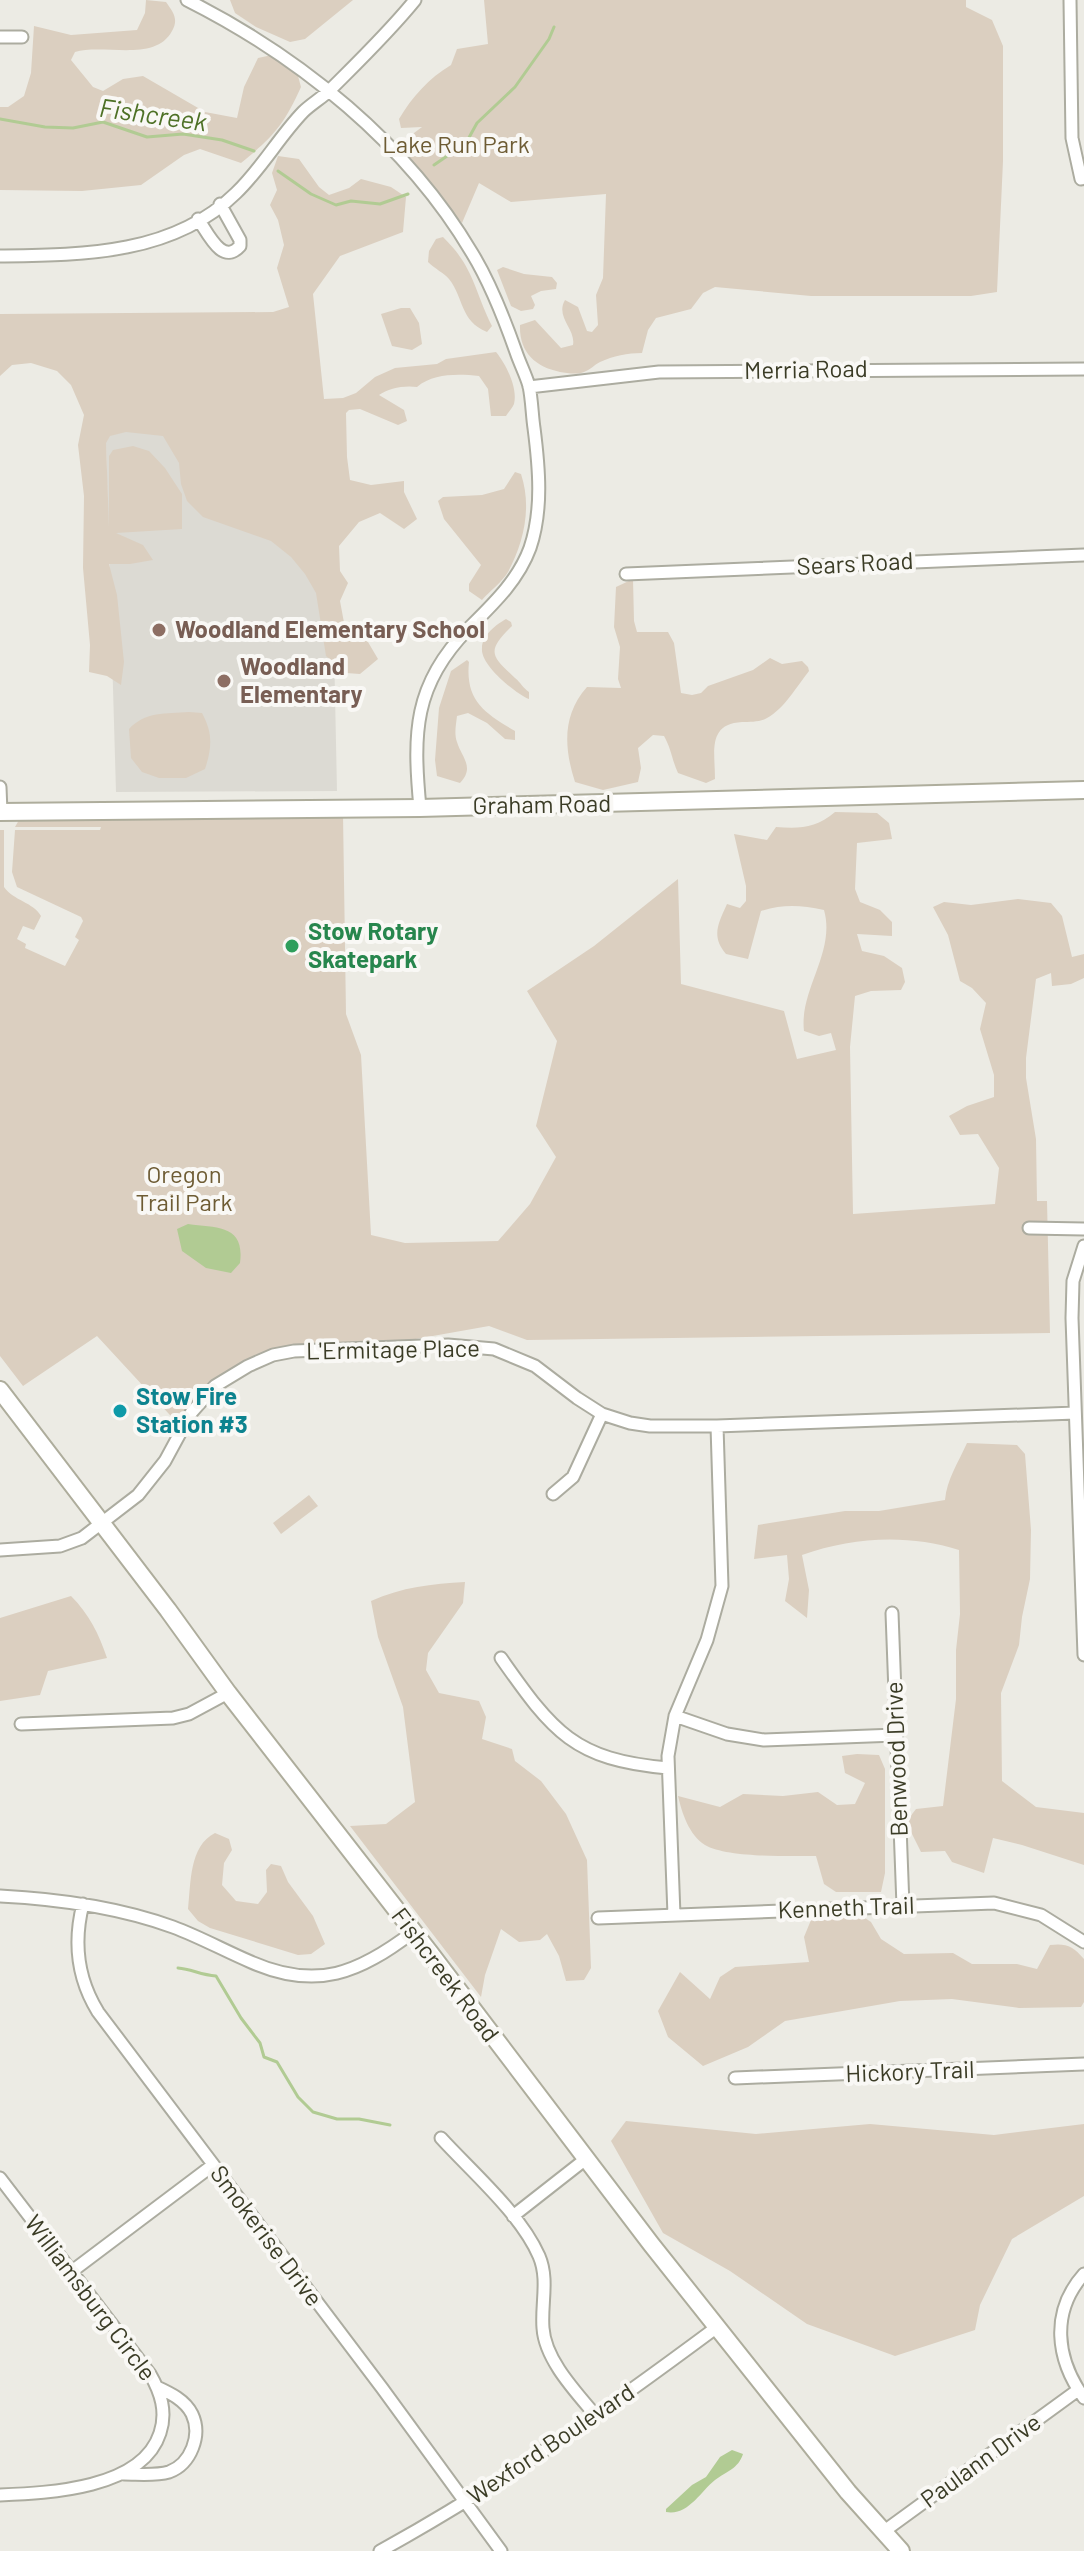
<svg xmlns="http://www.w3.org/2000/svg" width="1084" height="2551" viewBox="0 0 1084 2551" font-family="Barlow,sans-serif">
<rect width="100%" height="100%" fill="#ecebe4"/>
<path fill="#dcdad3" d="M329,407L337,791L116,792L105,411Z"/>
<path fill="#dbcfc0" d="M146,0L166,2C173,12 179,19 172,31C155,63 103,43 75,52L71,60L93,87L103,91L123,79L143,76L205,112L237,118L244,87L258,58L272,55L298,76L301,87C284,125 273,137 241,163L200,149L184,155L141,185L82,191L0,190V107H8L24,96L31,73L34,26L71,35L137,30L145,13Z
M230,0H353L305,39L290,42L256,27L235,13Z
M484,0H966V7L992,20L1003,46V161L997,292L971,296H811L715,287L703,293L691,309L656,318L648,330L642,353C628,353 613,356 600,362C594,365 590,370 584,372C577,375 567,373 560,372C535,367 519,352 520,325L535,320L561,348L573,345C576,329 555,317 565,300L578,307L587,331L592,332L598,325L596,295L603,278L606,194L511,202L479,183L462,223L398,145L422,127L401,128L399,119C412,97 429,78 451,65L457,49L488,44Z
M278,156L299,159L319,187L329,195L349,188L361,179L391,187L406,197L403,232L340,256L313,294L324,399L343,398L356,393L375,377L395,368L437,364L446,359L496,352C506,364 518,388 514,404C512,409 508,412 506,416H491L488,389L479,376C458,374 434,373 417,387C405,385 388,388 379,395L404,410L407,421L398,425L360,409L349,410L346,413L347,457L350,480L371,485L404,481V492L417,519L404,529L380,513L359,522L339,546L340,571L348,583L340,601L345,628L368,642L378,659L360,674L346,673L326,656L316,593L305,574L291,557L271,541L203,517L187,501L181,484L179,463L163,436L126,432L110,436L106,443L109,527V456L113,450L133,446L149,451L165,468L182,494V529L116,533L143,545L153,560L130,564H109L117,595L124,662L121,685L107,676L89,672L90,645L83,568L84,496L78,445L84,415L71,385L57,371L31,363L12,365L0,376V314L273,312L289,307L277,268L284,245L278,220L270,205L277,190L272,173Z
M443,237C474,267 474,290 492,326L487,332C460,321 464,298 449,279C444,273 435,269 428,262L429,251L436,239Z
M503,267L524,274L552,277L557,283L556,289L541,291L531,296L535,305L533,309L521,311L511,306L497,270Z
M401,308H410L419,323L422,344L412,350L392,346L381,314Z
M515,472L521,474C532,507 524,542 508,572C502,582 490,591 482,600L469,591V584L481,565L444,519L438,501L443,497L482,495L504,489Z
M633,579L634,621L637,632H668L674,643L681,693L692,695L701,693L708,686L753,670L770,658L782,664L802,661L808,667L809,671C797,686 784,709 767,718C761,722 750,722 742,722C707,724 715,752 715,779L706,783L678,773C672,760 671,748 664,736L653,735L638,748L641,768L638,782L603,790L575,782C564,748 562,715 587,687L621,688L618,679L620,647L614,627L616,587Z
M506,619L511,622L512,626C485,652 492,656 515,678C521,683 523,688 529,692V699C515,693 480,665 482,648C482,635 497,624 506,619Z
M467,660L469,662C465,700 484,713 515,731V740L505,739L487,723L468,713L457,716C456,725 454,734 457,742C462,758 475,767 460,783L437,776L435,760L439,708L451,671Z
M189,712L202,713C213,733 212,748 205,769L186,778H159L142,772L131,758L129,729C146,711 165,714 189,712Z
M835,812L877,813L889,823L892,839L857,843L855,889L860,902L880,910L892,922V936L857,934L862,951L884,956L902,968L905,982L901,990L871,991L855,996L850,1047L853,1214L995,1204L999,1168L978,1134L960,1135L949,1116L967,1106L994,1097V1075L980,1029L986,1003L972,988L960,981L948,935L933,907L944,902L971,905L1018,899L1051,903L1062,916L1072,957L1084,954V978L1071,984L1052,986L1051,973L1036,979L1026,1058V1078L1036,1139L1037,1201H1047L1050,1333L527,1340L489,1326L365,1348L294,1351L232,1374L181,1427L97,1336L23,1386L0,1356V830H4V887C14,901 33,902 41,916L34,930L23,926L17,939L26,944L25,948L65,966L79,940L75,937L83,921L81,917L17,887L12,872L15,830H100L101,827H15L19,820L343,814L346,1014L361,1055L371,1235L405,1243L498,1241L530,1204L556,1157L536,1126L557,1041L527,991L594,946L678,879L681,984L784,1011L797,1059L836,1050L831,1033L819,1036L804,1031C799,990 836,952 824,910C800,905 784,904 761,911L748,959L726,954C711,936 718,924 727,904L740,908L746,901V886L734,834L767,840L776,827C800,829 816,828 835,812Z
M967,1443L1017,1445L1025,1454L1031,1530L1030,1579L1022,1617L1019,1645L1001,1693L1002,1781L1036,1807L1084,1813V1865L1022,1845L993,1838L984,1873L952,1862L945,1851L921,1852L906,1822L916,1809L943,1806L956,1699V1650L960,1614L959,1550C908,1534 853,1537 802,1555L809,1590L807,1618L785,1601L789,1579L787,1555L754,1559L758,1525L845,1511H879L945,1500C947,1479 958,1463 967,1443Z
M309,1495L318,1506L281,1534L273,1523Z
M465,1582L463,1603L428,1653L426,1670L439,1693L479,1701L486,1717L482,1739L512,1749L515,1761L541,1781L566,1814L587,1860L591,1968L584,1980L566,1981L559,1956L547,1934L540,1940L519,1942L501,1929L485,1975L481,1997L350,1826L386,1824L415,1802L403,1707L378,1637L371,1601C402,1587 432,1584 465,1582Z
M71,1596C89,1614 99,1634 107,1658L48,1671L40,1695L0,1701V1618Z
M857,1754L879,1755L885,1769V1873L881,1892H836L824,1884L816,1856C790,1856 727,1858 705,1845C689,1835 682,1813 678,1796L720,1807L743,1794L783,1796L818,1792L837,1805L855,1804L865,1783L845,1773L842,1756Z
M215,1833L229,1839L232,1850L224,1863L222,1885L236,1901L258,1904L267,1892L266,1870L271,1864L281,1866L288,1882L313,1916L325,1944L311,1954L298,1955L210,1928L198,1921L188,1909C191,1883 189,1846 215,1833Z
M859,1914L871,1922L881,1939L904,1954L953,1953L972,1964H1017L1037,1969L1050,1945C1066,1943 1073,1946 1084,1959V2002L1081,2007L1019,2008L952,1999L900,2001L785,2021L748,2047L703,2066L668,2037L658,2011L680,1972L710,1999L720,1977L735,1967L809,1962L804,1937L811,1920Z
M626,2121L756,2134L870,2124L994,2135L1084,2124V2196L1012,2239L980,2305L975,2330L895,2356L807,2324L730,2271L663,2233L611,2141Z"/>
<path fill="#b1cb93" d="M188,1224C218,1228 245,1225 240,1263L231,1273L206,1268L182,1251L177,1229Z
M732,2450L743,2454C738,2469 727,2471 715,2480C700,2492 688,2516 666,2512V2509L692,2485L706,2477L720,2457Z"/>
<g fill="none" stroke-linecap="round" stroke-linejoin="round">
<path stroke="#b1cb93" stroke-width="3" d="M0,119L45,127L73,128L103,122L147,137L183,134L222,140L254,151
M434,165L466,143L477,123L515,87L549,39L554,27
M278,171L311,194L336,205L351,201L380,204L408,194
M178,1968C192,1969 200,1975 216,1976L241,2018L260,2043L264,2057L277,2062L298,2097L313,2112L337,2119H359L390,2125"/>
<g stroke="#acaca0" stroke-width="15">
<path id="minor" d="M187,0C300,57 407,143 472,253C491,284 504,318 516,352C520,364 526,375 529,386C532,400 532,415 534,428C539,467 543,510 530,548C518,581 492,605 468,629C413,685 413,734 420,808
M1070,0L1072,138L1081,179
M0,37H22
M198,219C208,233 222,266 240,246V240L220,204
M0,256C82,255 173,255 236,193C262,168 279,137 303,112C311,104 322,98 331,89C359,61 390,31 415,0
M529,387L659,372L1084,369
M626,574L1084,555
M0,787L1,812
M1029,1228L1084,1229
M1084,1246L1073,1281L1072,1318L1084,1655
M553,1494L573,1477L602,1414
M0,1550L60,1546L82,1538L138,1495L165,1461L191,1413L215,1386L248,1366L273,1355L294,1351L448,1345L494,1349L535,1366L577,1398L602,1414L630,1423L650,1426H717L1075,1413
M892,1613L903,1906
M501,1658C553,1732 574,1760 668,1768
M675,1716L727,1734L764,1740L896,1735
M21,1724L173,1718L189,1714L228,1693
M0,1896C59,1899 118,1907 173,1927C200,1937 225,1951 251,1962C317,1991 359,1973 413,1932
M83,1904C73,1943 77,1978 98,2012L382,2388L501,2551
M674,1915L668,1756L675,1716L707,1640L722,1586L717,1426
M598,1918L994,1903L1041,1915L1084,1942
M735,2078L1084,2064
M441,2138C472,2172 520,2213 539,2256C549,2279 541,2304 543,2328C545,2360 576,2392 596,2416
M0,2178L150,2374C161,2393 167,2412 160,2433C142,2489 49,2493 0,2495
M513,2216L587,2158
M71,2272L213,2165
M1084,2274C1050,2312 1056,2359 1084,2398
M124,2474C139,2474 155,2476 169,2472C191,2464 202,2435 192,2414C185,2400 170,2393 157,2387
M883,2532L1078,2390
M380,2551C499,2486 608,2408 717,2327"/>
</g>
<g stroke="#aead9c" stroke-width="20">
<path id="secondary" d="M0,812L420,808L1084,790
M0,1390L168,1610L228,1693L430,1953L651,2244L848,2492L901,2551"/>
</g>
<use href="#minor" stroke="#fff" stroke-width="11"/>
<use href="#secondary" stroke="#fff" stroke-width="16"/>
</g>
<g fill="#8d6e63" stroke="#f9f8f5" stroke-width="3">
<circle cx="159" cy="630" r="8"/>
<circle cx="224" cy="681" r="8"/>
</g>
<circle fill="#2e9e5b" stroke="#f9f8f5" stroke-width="3" cx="292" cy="946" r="8"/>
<circle fill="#0f9aa8" stroke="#f9f8f5" stroke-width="3" cx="120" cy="1411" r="8"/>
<g text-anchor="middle" stroke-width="8" stroke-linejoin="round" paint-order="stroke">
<g font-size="24" fill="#6e5c34" stroke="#f9f8f5">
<text x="456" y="153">Lake Run Park</text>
<text x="184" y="1183">Oregon<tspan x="184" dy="28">Trail Park</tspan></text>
</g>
<g font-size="24" fill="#3b3c26" stroke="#f9f8f5">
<text transform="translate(806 370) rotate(-1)" y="8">Merria Road</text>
<text transform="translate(855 564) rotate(-3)" y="8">Sears Road</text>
<text transform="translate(542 805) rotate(-1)" y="8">Graham Road</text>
<text transform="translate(393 1350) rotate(-1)" y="8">L'Ermitage Place</text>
<text transform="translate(897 1759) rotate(-92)" y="8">Benwood Drive</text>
<text transform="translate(846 1908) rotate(-2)" y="8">Kenneth Trail</text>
<text transform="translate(445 1975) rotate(53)" y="8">Fishcreek Road</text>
<text transform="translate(910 2072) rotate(-2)" y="8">Hickory Trail</text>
<text transform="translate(266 2236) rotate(53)" y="8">Smokerise Drive</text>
<text transform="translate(90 2298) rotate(53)" y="8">Williamsburg Circle</text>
<text transform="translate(551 2444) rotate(-34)" y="8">Wexford Boulevard</text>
<text transform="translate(981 2461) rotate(-36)" y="8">Paulann Drive</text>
</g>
<g font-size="24" font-weight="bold" fill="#785e54" stroke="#f9f8f5" text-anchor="start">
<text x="175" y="638">Woodland Elementary School</text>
<text x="240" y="675">Woodland<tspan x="240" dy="28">Elementary</tspan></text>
</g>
<g font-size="24" font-weight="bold" fill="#27864d" stroke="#f9f8f5" text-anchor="start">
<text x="308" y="940">Stow Rotary<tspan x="308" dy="28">Skatepark</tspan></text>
</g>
<g font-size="24" font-weight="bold" fill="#0d838f" stroke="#f9f8f5" text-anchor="start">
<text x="136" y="1405">Stow Fire<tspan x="136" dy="28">Station #3</tspan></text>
</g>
<g font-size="26" font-style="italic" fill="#4e7126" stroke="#f9f8f5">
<text transform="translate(153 115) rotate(8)" y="9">Fishcreek</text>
</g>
</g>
</svg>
